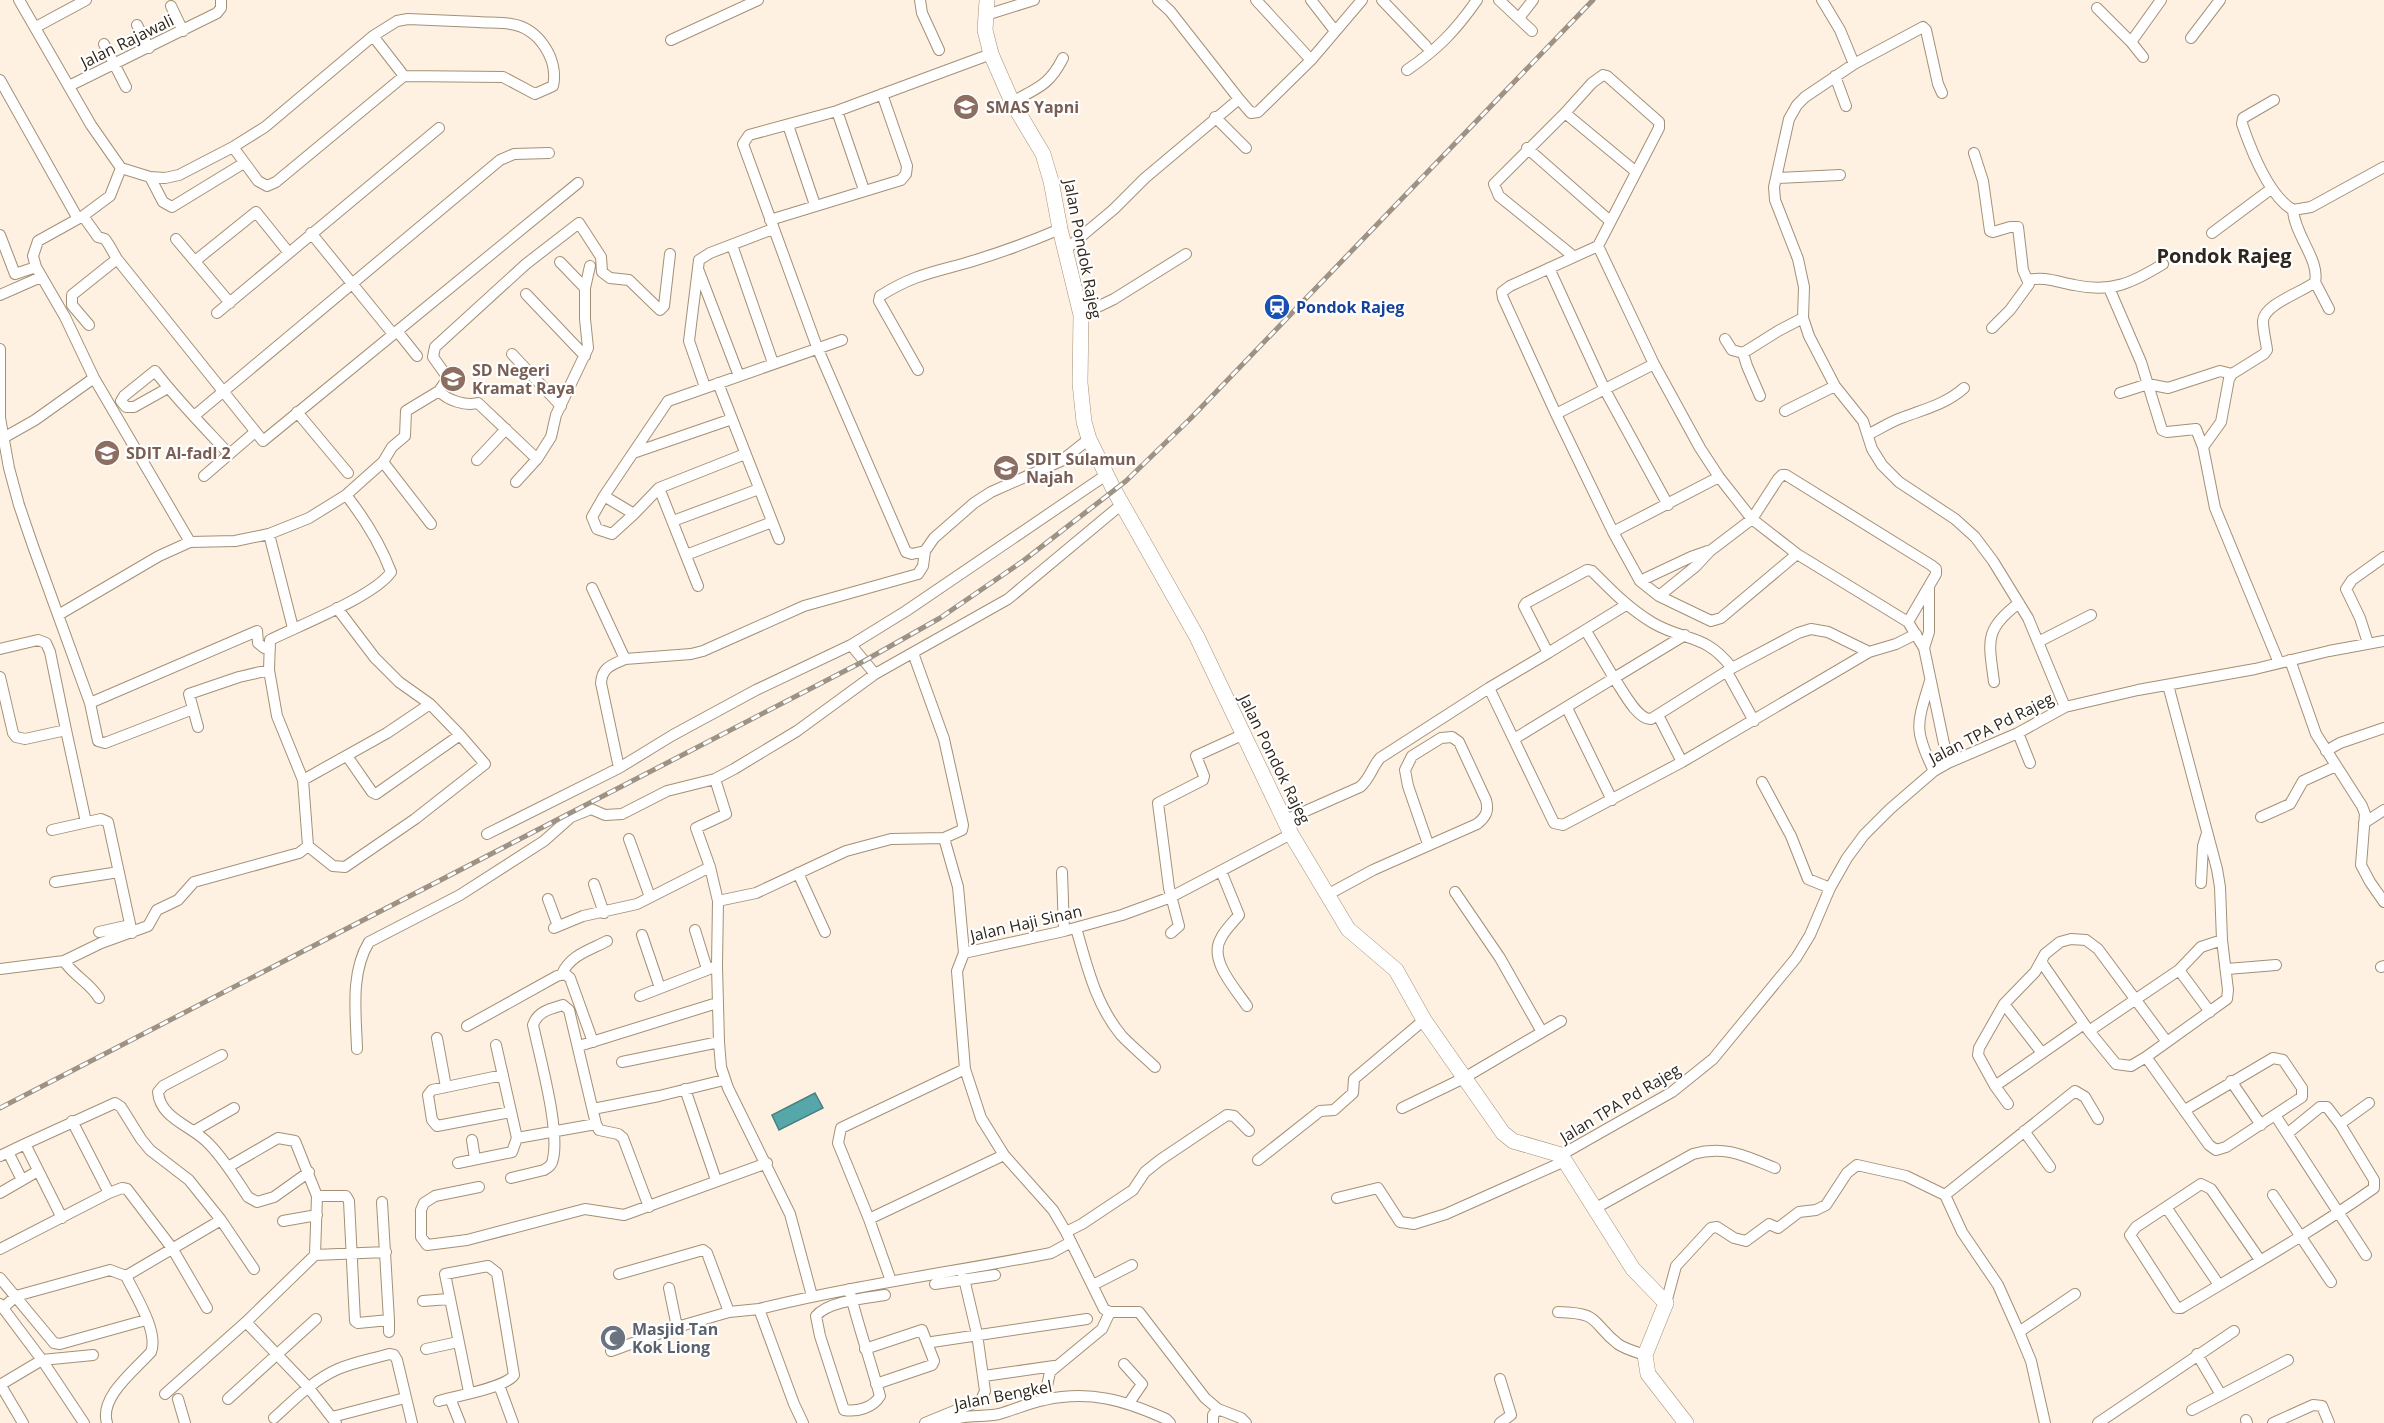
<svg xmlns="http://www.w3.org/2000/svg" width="2384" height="1423" viewBox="0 0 2384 1423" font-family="'Open Sans',sans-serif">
<rect width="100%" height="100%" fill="#fef1e1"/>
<path fill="#55a7a9" stroke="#4a817f" stroke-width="1.5" d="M815,1093L823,1108L779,1130L772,1115Z"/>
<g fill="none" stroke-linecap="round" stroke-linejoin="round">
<g stroke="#a49077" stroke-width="12">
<path id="street" d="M19,0L91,125L121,168L150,177L165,178L179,175L233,147L265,127L373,36L397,21L408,19C431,20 455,21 478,22C489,23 500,22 511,24C539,28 559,60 553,86L535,94L503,77L404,76
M920,0L922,13L939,50
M1158,0L1170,11L1239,99
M1256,0L1311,60
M1311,0L1335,31
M1382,0L1426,46
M1499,0L1532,31
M1822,0L1840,30L1854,64
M171,6L183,31
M2097,8L2131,42L2161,0
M986,15L1034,0
M1519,18L1533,0
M137,25L149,48
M36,27L86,0
M2191,38L2220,0
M671,40L758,0
M2131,42L2143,57
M104,44L126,87
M1407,70C1438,49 1456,30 1477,0
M1835,76L1846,106
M0,80L77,217
M69,86L217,13L221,8V0
M1942,93L1938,84L1926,30L1923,27L1854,64L1805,97L1797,105L1789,119L1774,187L1775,200L1798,259L1804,287L1803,318L1809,336L1835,386L1863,421L1872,449L1882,465L1899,482L1955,519L1975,537L1993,561L2028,618L2065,707
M2274,100L2243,118L2242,124C2251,150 2269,196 2293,210L2311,207L2384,167
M1012,102C1037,88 1049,86 1063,58
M837,111L864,190
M1565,113L1635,171
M1215,117L1246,148
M788,125L815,205
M233,147L258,181L267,186L276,182L404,76L373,36
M1527,148L1610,221
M1974,153L1983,181L1990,231L1993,232L2010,227H2018L2023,270L2029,284L2010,310L1992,328
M121,168L110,196L83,216L38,241L33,256L36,267L65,317L94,378L190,542
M150,177L163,202L172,207L244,163
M1776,178L1840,175
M83,216L98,237L105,239L109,245L117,259L263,441L578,183
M770,220L901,180L906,174L907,166L882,94
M311,233L393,334
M2212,233L2271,189
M0,235L15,274L36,267
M176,239L230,303
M732,245L773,363
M1598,246L1654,364L1700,448L1719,477L1752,519L1797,554L1908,622L1924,648L1948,763
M1065,250L1114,209L1145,178L1239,99L1251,113L1258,112L1311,60L1362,0
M1573,256L1499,196L1494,184L1565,113L1592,83L1603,75L1607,76L1659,122V128L1598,246L1510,286L1502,292L1503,298L1556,414L1613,532L1719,477
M195,261L256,212L289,253
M1549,268L1605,390L1668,505
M698,269L739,376
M2028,280C2045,276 2057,282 2074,285C2112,293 2132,283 2163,264
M2315,282L2329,309
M585,288L590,266
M2109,288L2141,362L2162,430L2167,432L2196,429L2203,447
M526,294L585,356
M0,295L41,277
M217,313L439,128
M1081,315L1114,299L1186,254
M89,325L72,305V295L117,259
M397,331L417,356
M1725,339L1732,350L1743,353L1778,331L1803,318
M0,349V418L9,468L19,505L33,546L90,703L98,741L105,743L193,709
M1743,353L1747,366L1760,396
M512,354L561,406
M918,370L879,301L880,296C916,273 937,272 976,260C1005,251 1032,241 1060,229
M718,383L779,539
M705,387L689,341L699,260L710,253L773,229
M168,388L134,407H126L121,401L124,396L155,371C178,401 204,427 229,454
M439,391C448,401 466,406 478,403L537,459L551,437L556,415L588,348L585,319V288L560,262
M2120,393L2148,384L2168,388L2220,371L2232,374
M1785,411L1835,386
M297,412L348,473
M1556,414L1654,364
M194,416L500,160L514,154L549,153
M1869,434C1880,429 1891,421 1904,417C1925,409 1946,404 1964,388
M5,437L35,420L94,378
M633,453L732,419
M477,460L506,429
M383,462L431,524
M204,476L255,432
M516,482L537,459
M659,488L698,586
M604,496L592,517L597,529L612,534L634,514L604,496L668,401L842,340
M634,514L659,488L745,454
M673,521L759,489
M1613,532L1640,581L1659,596L1711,621L1721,618L1797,554
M269,534L293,628
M925,551L912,554L906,552L817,347L743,144L749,135L837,111L991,54
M686,555L772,522
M1640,581L1691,557L1708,551
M592,588L625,659L691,654L703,651L804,606L918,574L923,566L925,551L934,538L974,503L991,492L1061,461L1089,439
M1659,596L1696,566L1710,551L1752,519L1778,479L1782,475H1786L1931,565L1936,569V574L1908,622
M60,614L159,556L190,542L235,541L269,534L309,518L346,495L383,462L392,447L405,436L406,411L439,391L448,378L433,357L435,347L526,264L579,223L601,257L602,272L610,278L629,280L660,310L664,306L670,254
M1586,631L1614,678L1685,635
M2038,642L2091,615
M2368,643L2360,618L2346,589L2352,580L2384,557
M851,645L906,611L1106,475
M1924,648L1929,632V586
M0,649L38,640L46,643L50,652L66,730
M913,653L944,739L963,825L962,830L944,838
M1548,653L1626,605
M2290,660L2316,734L2362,806L2365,814L2361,865L2370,882L2384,902
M2279,663L2215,508L2203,447L2221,422L2229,379L2232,374L2264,354L2267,350C2266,341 2263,331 2263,321C2264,304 2303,292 2315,282C2320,260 2295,236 2293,210
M1732,668C1705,633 1686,642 1653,623C1629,609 1611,590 1592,571L1587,570L1526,603L1524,606L1548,653L1489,688L1554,823L1563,825L1682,762L1869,652L1896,644L1916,634
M1727,672L1754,721
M0,677L13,733L16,737L25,739L66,730L86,822
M1930,681C1917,724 1913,729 1934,771
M1994,682C1989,642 1983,630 2019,603
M90,703L257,631L258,643L264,648H270
M1567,708L1612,800
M1658,715L1682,762
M198,727L189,694L239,677L269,670
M2018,733L2030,763
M1514,739L1614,678C1622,689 1637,720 1651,719L1732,668L1798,633L1811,629L1828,632L1869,652
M2326,751L2340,743L2384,728
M347,756L372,792L376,794L460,735
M619,768L601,683C602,667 612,665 625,659
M715,779L726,814L696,828L710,867L718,901L717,966L719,1042L721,1067L728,1088L790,1214L812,1296
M303,780L387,733L430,704
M1762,782L1791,836L1808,879L1830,888
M2261,817L2290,804L2303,781L2336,766
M1283,821L1360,787C1370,779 1372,767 1380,758L1489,688
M2364,823L2384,810
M52,830L101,819L108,822L132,933
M487,834L619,768L673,735L756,690L851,645L875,674
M629,839L650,897
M308,846L333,866L345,867L415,819L485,764L460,735L430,704L399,682L375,658L337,608
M1221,871L1239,915C1233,922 1225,930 1221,938C1208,960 1235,988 1247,1006
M1062,872L1064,931
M798,873L825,932
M55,882L119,872
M2201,883L2203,846L2207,833
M594,884L604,913
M1455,892L1500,958L1542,1032
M1327,895L1373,870L1477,824C1486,817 1489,811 1486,800L1459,742L1452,737L1441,738L1412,756L1405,770L1408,786L1428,844
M548,899L558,926
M718,901L756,893L846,851L891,839L944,838L958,887L964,953
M554,928L583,916L637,904L710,867
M1076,928C1087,966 1095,1003 1121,1035C1131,1046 1144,1056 1155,1067
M695,930L707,969
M99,932L130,925
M1171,933L1179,926L1169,888L1158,803L1203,780L1204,776L1196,756L1242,735
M642,935L660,988
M64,961C75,977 89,982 99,998
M2042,963L2089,1031L2179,970L2201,947L2222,940L2220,887L2217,869L2168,685
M2381,967L2384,966
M0,969L64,961L101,943L148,926L157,910L178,900L194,882L299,853L308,846L303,780L277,716L269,670L270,640C298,626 375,596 391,572C380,543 365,519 346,495
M2227,969L2276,965
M2179,970L2210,1012
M562,974C570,955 590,950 607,941
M640,996L717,966
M2004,1004L2042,1053
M467,1026L557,976L565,974L570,978L593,1042
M2089,1031L2116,1064L2131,1066L2146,1057L2227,999L2228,990L2222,940
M437,1038L446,1087
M496,1045L517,1138
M579,1046L717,1003
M357,1049C356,1014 350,973 369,942L460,895L544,841L571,817L591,809L605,815L622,814L667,791L715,779L734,769L797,731L875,674L1008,599L1122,504
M222,1055L163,1086L158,1092C160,1119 193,1126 209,1144C224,1159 236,1179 248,1197L257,1202L274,1197L309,1172
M2146,1057L2209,1145L2216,1150L2226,1147L2296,1101L2302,1097V1088L2283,1060L2273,1058L2185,1110
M622,1062L719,1042
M503,1075L432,1090L428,1095L432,1120L437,1126L511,1112
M2231,1081L2261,1125
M1995,1086L1978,1055L1979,1048L2004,1004L2035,972L2045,954L2060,942L2071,939L2086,940L2098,949L2167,1042
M685,1089L716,1180
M2008,1104L1995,1086L2084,1024
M1402,1108L1464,1078L1561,1021
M593,1109L659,1096L724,1080
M2275,1115L2366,1255
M72,1121L109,1193L122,1188L127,1189L172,1248L207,1308
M194,1131L234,1108
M2024,1131L2050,1167
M2288,1133L2320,1107H2327L2340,1124L2369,1103
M472,1140L475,1159
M25,1144L115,1103L121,1107L141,1139L150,1150L189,1180L221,1220
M8,1152L22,1180
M1561,1155L1672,1092L1713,1059L1796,958L1810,935L1830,888L1847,858L1864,835L1890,809L1934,771L1948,763L2018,733L2065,707L2138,690L2255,669L2329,651L2384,641
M0,1156L25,1144L62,1218
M1258,1160L1320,1111L1334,1110L1353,1093L1354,1079L1424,1020
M458,1163L512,1152L517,1138L596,1124L599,1130L618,1134L623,1138L649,1207
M228,1167L278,1138L295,1141L317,1196
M511,1178L544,1170C549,1167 552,1165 553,1159C560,1129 540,1058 533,1025C538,1011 550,1009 563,1005L569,1010L596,1124
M479,1187L435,1196L424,1203L421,1210V1237L427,1245L467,1240L585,1209L624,1215L767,1163
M0,1193L38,1171
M1945,1195L2075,1091L2085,1097L2098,1119
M2273,1195L2331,1282
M1337,1198L1378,1188L1400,1222L1414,1224L1446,1214L1565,1161
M382,1202L389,1320
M2166,1207L2219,1285
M1594,1209L1693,1154C1725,1145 1745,1156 1775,1168
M869,1219L1004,1155
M283,1221L317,1215
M1066,1232L1082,1224L1133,1190L1145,1172L1160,1160L1227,1115L1234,1116L1249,1131
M0,1249L109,1193
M315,1255L317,1196H346L349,1201L355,1321L358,1323L389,1320V1332
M2260,1260L2211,1189L2201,1184L2136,1227L2130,1235L2177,1308H2181C2246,1269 2312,1232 2374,1188V1180L2340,1124
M619,1274L703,1250L707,1253L729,1312L759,1309
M126,1276L221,1220L254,1269
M0,1278L54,1343L60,1344L146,1320
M891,1281L869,1219L838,1143L841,1128L965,1069
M935,1284L995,1275
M1093,1285L1132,1265
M669,1288L677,1327L729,1312
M849,1289C858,1325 870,1360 880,1396C873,1408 857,1412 844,1410L820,1336L816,1316C828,1301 867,1298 885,1295
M423,1301L449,1299
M1666,1303L1676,1266L1711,1228L1717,1227L1734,1238L1746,1241L1769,1224L1778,1228L1799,1212L1816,1210L1826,1205L1847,1173L1857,1165L1906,1176L1945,1195L1962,1232L1998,1285L2019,1332L2031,1361L2045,1423
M0,1304L42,1360L84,1423
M3,1308L16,1296L110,1270L126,1276C135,1295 159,1332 151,1352C135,1370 99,1397 107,1423
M1558,1312C1602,1313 1590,1322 1618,1344C1625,1349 1636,1352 1645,1355
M246,1322L308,1387L336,1423
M2019,1332L2075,1294
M932,1342L1087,1319
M426,1349L458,1342
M865,1349L922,1330L934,1361L932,1365L876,1384
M611,1351L677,1327
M1124,1364L1142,1384L1129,1403
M984,1376L1054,1366
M0,1384L23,1423
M0,1385L42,1360L93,1355
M499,1385L513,1423
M165,1394L246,1322L315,1255L386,1252
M2221,1395L2288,1360
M450,1398L460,1423
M178,1399L185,1423
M228,1399L316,1319
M1044,1400L1050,1372L1102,1329L1110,1312
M439,1401C456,1396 505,1388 514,1375L497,1273L488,1266L445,1274L469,1392
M2192,1410L2221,1395L2197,1354
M332,1417L405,1398
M274,1418C294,1400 313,1380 338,1369C354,1362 372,1359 389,1354L394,1355L397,1360L412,1423
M2246,1420L2247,1423
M803,1423L794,1404L759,1309C856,1285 954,1272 1051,1253L1071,1242
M925,1423L981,1400L985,1391L977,1334L962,1270
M944,1423C967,1413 978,1418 999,1414C1014,1410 1028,1403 1044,1400C1090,1390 1124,1400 1166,1419L1170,1423
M1213,1423V1415L1218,1409
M1246,1423L1241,1418L1218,1409L1205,1398L1139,1312H1110L1104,1309L1066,1232L1053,1210L1004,1155L981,1118L965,1069L957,971L964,953L1064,931L1122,915L1171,897L1291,834
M1500,1423L1511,1415L1500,1379
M2098,1423L2234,1331
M2273,1423L2313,1405L2322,1406L2329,1423"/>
</g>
<g stroke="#a49077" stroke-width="16">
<path id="secondary" d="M987,0L985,30L991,54L1012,102L1043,154L1051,181L1060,229L1081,315L1080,383L1084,422L1089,439L1114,490L1197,637L1291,834L1348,929L1396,970L1424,1020L1503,1133L1513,1141L1561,1155L1633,1269L1666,1303L1645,1355L1648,1374L1686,1423"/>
</g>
<use href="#street" stroke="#fff" stroke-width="10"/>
<use href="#secondary" stroke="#fff" stroke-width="15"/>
<g stroke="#9c9285" stroke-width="5">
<path id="rail" d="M0,1108L864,661L940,618L1023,561L1126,481L1190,419L1593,0"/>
</g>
<use href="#rail" stroke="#fff" stroke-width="3" stroke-dasharray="9" stroke-linecap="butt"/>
</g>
<defs>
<g id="school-disc" transform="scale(1.35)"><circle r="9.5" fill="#8d6e63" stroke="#fff"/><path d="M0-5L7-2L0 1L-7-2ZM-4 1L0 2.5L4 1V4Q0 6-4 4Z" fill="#fff"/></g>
<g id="station-disc" transform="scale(1.35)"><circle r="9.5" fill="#1a4fb4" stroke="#fff"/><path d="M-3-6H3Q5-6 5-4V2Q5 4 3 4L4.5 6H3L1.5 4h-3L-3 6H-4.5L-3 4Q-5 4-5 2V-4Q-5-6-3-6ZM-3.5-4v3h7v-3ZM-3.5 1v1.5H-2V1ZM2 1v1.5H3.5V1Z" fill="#fff"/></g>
<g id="mosque-disc" transform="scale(1.35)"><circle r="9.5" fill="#6b7280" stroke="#fff"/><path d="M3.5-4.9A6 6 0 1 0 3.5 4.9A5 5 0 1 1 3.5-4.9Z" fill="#fff"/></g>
</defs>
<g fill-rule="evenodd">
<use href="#school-disc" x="966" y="107"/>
<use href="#station-disc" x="1277" y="307"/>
<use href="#school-disc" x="453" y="379"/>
<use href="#school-disc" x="107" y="453"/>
<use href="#school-disc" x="1006" y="468"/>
<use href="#mosque-disc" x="613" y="1338"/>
</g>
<g text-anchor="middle" stroke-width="4.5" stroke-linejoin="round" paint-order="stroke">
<g font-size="16" fill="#2f271d" stroke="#fff">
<text transform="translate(127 41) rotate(-26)" y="6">Jalan Rajawali</text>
<text transform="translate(1083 249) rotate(79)" y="6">Jalan Pondok Rajeg</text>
<text transform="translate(1991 728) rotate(-27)" y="6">Jalan TPA Pd Rajeg</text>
<text transform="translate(1275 759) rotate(64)" y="6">Jalan Pondok Rajeg</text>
<text transform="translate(1026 923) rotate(-13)" y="6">Jalan Haji Sinan</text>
<text transform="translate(1620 1103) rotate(-31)" y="6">Jalan TPA Pd Rajeg</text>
<text transform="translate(1003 1395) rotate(-11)" y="6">Jalan Bengkel</text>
</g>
<g font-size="16" font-weight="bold" fill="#785e54" stroke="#fff" text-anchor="start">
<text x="986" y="113">SMAS Yapni</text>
<text x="472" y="376">SD Negeri<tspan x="472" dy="18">Kramat Raya</tspan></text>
<text x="126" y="459">SDIT Al-fadl 2</text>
<text x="1026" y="465">SDIT Sulamun<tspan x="1026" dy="18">Najah</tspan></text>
</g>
<g font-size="16" font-weight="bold" fill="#164399" stroke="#fff" text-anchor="start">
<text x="1296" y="313">Pondok Rajeg</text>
</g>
<g font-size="16" font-weight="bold" fill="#5b616d" stroke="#fff" text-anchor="start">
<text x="632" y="1335">Masjid Tan<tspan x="632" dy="18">Kok Liong</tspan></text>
</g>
<g font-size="20" font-weight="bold" fill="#2f271d" stroke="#fff">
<text x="2224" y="263">Pondok Rajeg</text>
</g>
</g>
</svg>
